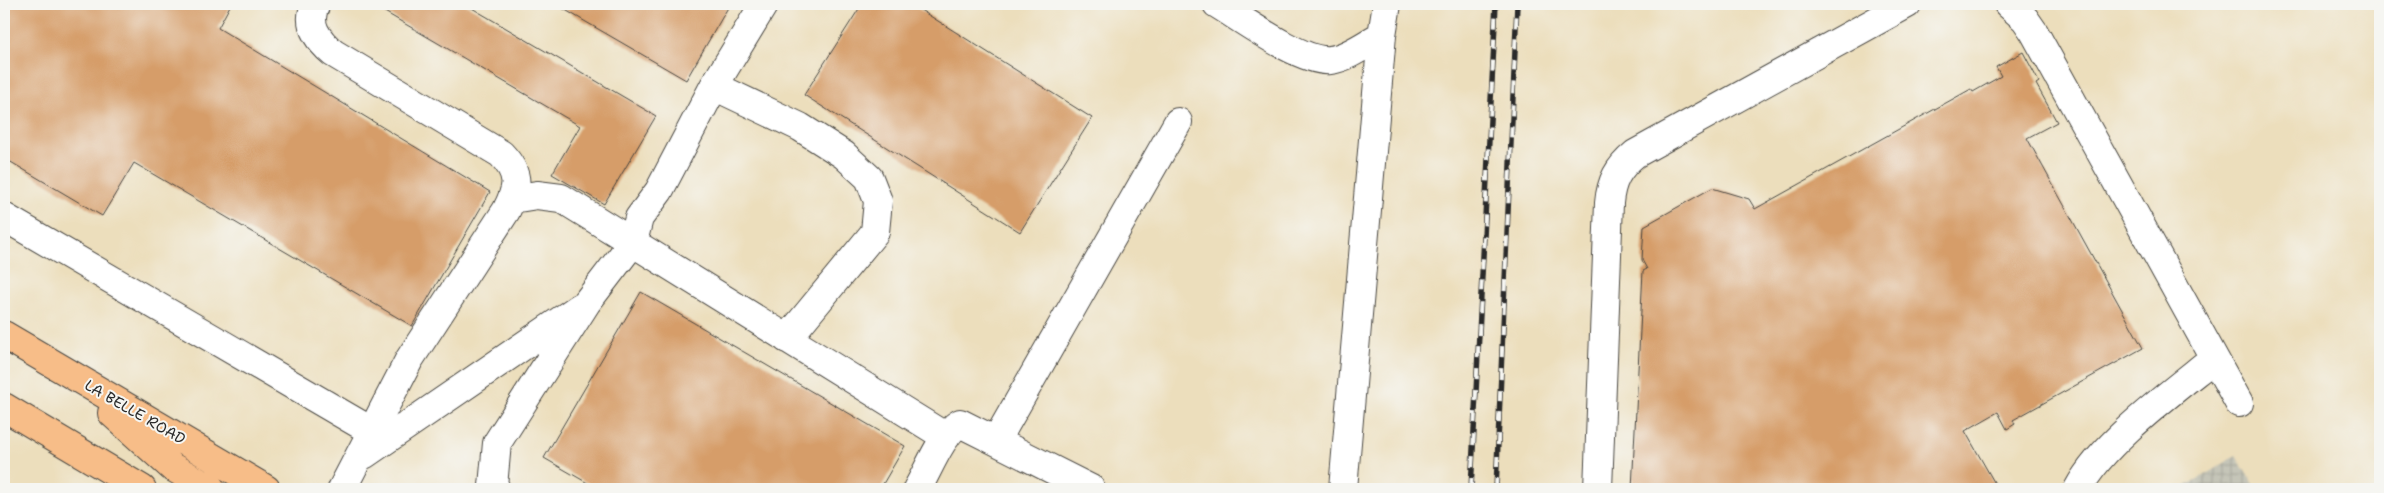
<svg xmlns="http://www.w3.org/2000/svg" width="2384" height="493" viewBox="0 0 2384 493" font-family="'Shantell Sans',sans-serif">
<defs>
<pattern id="industrial-grid" width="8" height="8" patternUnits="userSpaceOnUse" patternTransform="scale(1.25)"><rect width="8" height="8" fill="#c5c5b8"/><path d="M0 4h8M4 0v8" fill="none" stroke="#a9a99e"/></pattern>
</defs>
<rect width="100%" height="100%" fill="#f6f6f2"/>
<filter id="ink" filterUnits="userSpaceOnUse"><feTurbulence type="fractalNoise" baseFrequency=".02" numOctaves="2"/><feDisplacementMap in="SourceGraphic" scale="10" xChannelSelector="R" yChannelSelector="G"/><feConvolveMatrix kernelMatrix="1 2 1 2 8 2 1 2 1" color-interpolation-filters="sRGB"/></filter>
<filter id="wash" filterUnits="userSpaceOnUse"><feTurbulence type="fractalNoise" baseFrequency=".0096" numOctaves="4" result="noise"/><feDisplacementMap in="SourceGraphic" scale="20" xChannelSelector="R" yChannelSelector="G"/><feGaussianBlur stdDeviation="1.12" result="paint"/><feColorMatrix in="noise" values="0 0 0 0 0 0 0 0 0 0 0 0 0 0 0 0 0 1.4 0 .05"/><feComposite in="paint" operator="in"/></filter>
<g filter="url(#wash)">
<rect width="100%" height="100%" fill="#ecdebc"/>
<path fill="url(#industrial-grid)" d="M2236,456L2256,489H2181Z"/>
<g id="blocks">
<path fill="#d69d69" d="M4,4H231L218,28L490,192L412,326L134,163L102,216L4,158Z
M371,4H465L656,116L604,204L552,174L580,126Z
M555,4H730L686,80Z
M862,4H911L1092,118L1020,232L804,95Z
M2023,52L2039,82L2036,84L2057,122L2027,138L2143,348L2013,420L2015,424L2007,429L1998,412L1965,431L1998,489H1632L1643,271L1647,269L1642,260L1644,226L1712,188L1749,199L1755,209L1971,89L1973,92L2001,76L1996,67Z
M641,292L905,446L880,489H598L544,458Z"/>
</g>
</g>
<g filter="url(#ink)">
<use href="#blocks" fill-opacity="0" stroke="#484641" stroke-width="1"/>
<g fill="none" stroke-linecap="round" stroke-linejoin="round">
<g stroke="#484641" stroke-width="30">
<path id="minor" d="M316,4C305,24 318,40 333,53L501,154C521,175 518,188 506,211L409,360L342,489
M1217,4C1242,19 1302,63 1330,60C1348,58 1367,43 1382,35L1387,4
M2008,4L2025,19L2034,32L2239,403
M714,86L800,127L844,155L869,178L878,201L875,232L787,339
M512,199L537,195L561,198L946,437
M4,217L373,432
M996,441L1178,122
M364,455L580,307
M496,489L493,486L497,443L587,302L633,242L639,218L659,191L714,86L764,4
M917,489C928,471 942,433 960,423L1091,489
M1343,489L1382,35
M1598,489L1609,203C1611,181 1618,168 1635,154L1907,4
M2078,489C2102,443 2172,392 2214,358"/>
</g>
<g stroke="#484641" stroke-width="30">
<path id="major" d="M4,335L266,489
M4,407L142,489
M112,413L172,467L211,489"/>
</g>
<use href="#minor" stroke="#fff" stroke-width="28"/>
<use href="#major" stroke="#f7bd88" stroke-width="28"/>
<g stroke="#2b2b2b" stroke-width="5.5">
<path id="rail" d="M1471,489L1496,4
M1496,489L1517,4"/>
</g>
<use href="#rail" stroke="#f6f6f2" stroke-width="4" stroke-dasharray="11" stroke-linecap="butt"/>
</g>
</g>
<g text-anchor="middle" stroke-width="4" stroke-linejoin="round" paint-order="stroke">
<g font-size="15" fill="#2b2b2b" stroke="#f6f6f2">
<text transform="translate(135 412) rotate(30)" y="5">LA BELLE ROAD</text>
</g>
</g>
<rect width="2384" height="493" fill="none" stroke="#f6f6f2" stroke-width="20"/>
</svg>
